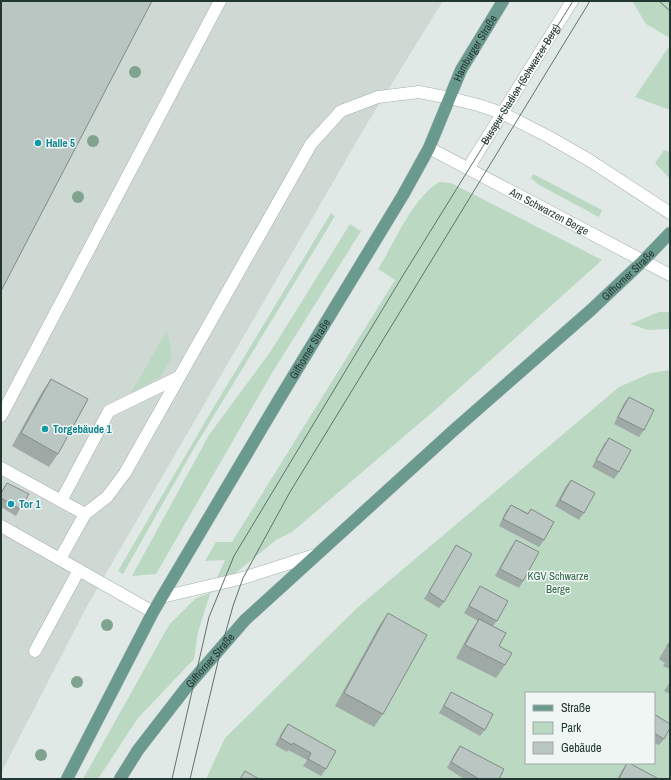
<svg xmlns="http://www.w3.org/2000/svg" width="671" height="780" viewBox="0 0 671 780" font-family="'Archivo Narrow',sans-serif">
<rect width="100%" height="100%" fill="#e0e9e5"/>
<path fill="#cfd9d4" d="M1,1H443L368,122L86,608L1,773Z"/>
<path fill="#bbd8c3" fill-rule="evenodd" d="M632,1H670V38L646,24Z
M670,45V110L635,97Z
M664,150L670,152V179L655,163Z
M533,174L602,210L599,217L539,185L531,178Z
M439,182L451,183L602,260L435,410L292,532L276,540L210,594L198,632L194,659L138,718L98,779H83L169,625L196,598L210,593L225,560L205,561L216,542H232L395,280L378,269C395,242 412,199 439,182Z
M331,213L335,216L193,450L123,574L118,571L212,410Z
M350,224L361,231L272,373L156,574L132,576L209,435L271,351Z
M659,312H670V329L648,330L630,324Z
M167,330L172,356L161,377L131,393Z
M670,370V779H206L225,738L357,608L619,387L651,373ZM526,693H654V763H526Z"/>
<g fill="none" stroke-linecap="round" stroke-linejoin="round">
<g stroke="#a4b0ac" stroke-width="13">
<g id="minor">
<path id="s1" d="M429,148L670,275"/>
<path id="s2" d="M470,169L472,162L572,1"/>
<path d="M1,416L220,1"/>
<path d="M1,468L85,514"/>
<path d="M61,501L109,411L179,377"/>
<path d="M1,526L153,612"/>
<path d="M60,559L85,514L107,497L125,473L311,144L341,111L378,97L419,92L450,98L478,105L502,113L549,137L589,160L670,213"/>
<path d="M162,597L243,578L315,555"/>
<path d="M35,651L79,570"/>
</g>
</g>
<g stroke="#bdc3c2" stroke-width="13">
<g id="major">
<path id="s3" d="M67,779L153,612L278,401L403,195L429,148L461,70L503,1"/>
<path id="s4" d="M120,779L138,750L186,688L245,620L454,430L591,310L643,261L670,233"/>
</g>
</g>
<use href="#minor" stroke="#fff" stroke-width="12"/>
<use href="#major" stroke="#6a998e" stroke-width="12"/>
<path stroke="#5d736d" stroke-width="1" d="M659,1L670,11
M172,779L209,617L234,556L402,277L573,1
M190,779L221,649L233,606L243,578L290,492L590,1"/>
</g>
<g fill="#80a38f">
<circle cx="135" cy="72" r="6"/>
<circle cx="93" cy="141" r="6"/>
<circle cx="78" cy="197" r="6"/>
<circle cx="107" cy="625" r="6"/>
<circle cx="77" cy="682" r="6"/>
<circle cx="41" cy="755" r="6"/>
</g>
<path fill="#9faaa6" d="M51,379L58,454L49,467L12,446L42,392Z
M629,397L644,430L639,437L614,424L624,403Z
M609,438L619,472L614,479L592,467L604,444Z
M571,480L584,513L579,520L555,506L566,486Z
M7,483L20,509L16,516L1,507V492Z
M511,505L528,513L531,509L544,540L539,547L499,526L506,511Z
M516,540L523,581L519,588L495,576L511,547Z
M456,545L444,602L439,608L424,599L452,552Z
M480,586L497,621L493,626L505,665L496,678L456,658L470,632L478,621L464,613L476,593Z
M388,613L383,714L374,727L335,706L379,626Z
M670,640V669L663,666L665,663L659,659Z
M670,682V694L664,691Z
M451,692L485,730L480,736L439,713Z
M654,714L664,739L659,745L654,743Z
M288,724L326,769L321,776L303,766L307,760L288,750L287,752L275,745L283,730Z
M460,746L499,779H464L447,768L455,753Z
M627,763L657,779H617L623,769Z"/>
<path fill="#b9c6c1" stroke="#828b87" d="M1,1H152L1,291Z
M51,379L88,399L58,454L21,433Z
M629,397L654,410L644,430L618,417Z
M609,438L631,450L619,472L596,460Z
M571,480L595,493L584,513L560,500Z
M7,483L29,494L20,509L1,498V493Z
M511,505L528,514L531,509L554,522L544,540L503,519Z
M516,540L539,552L523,581L500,569Z
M456,545L472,554L444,602L429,592Z
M480,586L508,601L497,621L469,606Z
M388,613L427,635L383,714L344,693Z
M479,619L506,633L499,646L512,653L505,665L465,645Z
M670,642V648L668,646Z
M451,692L493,714L485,730L444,706Z
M654,714L670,724V728L664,739L654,733Z
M288,724L336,751L326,769L308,759L311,753L293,743L292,745L280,738Z
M460,746L504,769L499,779H479L451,762Z
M627,763H629L657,778V779H619Z
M245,771L259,779H240Z"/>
<g fill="#0f9aa8" stroke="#f0f6f3" stroke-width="1.5">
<circle cx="38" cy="143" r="4"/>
<circle cx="45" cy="429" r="4"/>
<circle cx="11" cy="504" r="4"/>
</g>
<g text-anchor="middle" stroke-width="3" stroke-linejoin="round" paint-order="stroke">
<g font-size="11" fill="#233732" stroke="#f0f6f3">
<text dy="4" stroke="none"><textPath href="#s3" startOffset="838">Hamburger Straße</textPath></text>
<text dy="4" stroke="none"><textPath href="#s2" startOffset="99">Busspur Stadion (Schwarzer Berg)</textPath></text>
<text dy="4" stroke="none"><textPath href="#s1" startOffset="136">Am Schwarzen Berge</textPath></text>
<text dy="4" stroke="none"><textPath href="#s4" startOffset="718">Gifhorner Straße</textPath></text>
<text dy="4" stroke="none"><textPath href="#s3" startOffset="494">Gifhorner Straße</textPath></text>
<text dy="4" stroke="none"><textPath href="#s4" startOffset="149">Gifhorner Straße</textPath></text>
</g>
<g font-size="11" font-weight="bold" fill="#0d838f" stroke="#f0f6f3" text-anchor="start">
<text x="46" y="147">Halle 5</text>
<text x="53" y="433">Torgebäude 1</text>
<text x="19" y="508">Tor 1</text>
</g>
<g font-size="11" fill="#326948" stroke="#f0f6f3">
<text x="558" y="580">KGV Schwarze<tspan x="558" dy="13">Berge</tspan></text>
</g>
</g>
<rect width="671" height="780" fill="none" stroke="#233732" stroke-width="4"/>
<rect x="525" y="692" width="130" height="72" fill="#f0f6f3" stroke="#9eaaa6"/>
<rect x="533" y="705" width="20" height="6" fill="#6a998e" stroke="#9eaaa6"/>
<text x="561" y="712" font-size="12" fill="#233732">Straße</text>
<rect x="533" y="722" width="20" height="12" fill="#bbd8c3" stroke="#9eaaa6"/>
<text x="561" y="732" font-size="12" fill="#233732">Park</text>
<rect x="533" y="742" width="20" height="12" fill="#b9c6c1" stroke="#9eaaa6"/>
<text x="561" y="752" font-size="12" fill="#233732">Gebäude</text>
</svg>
